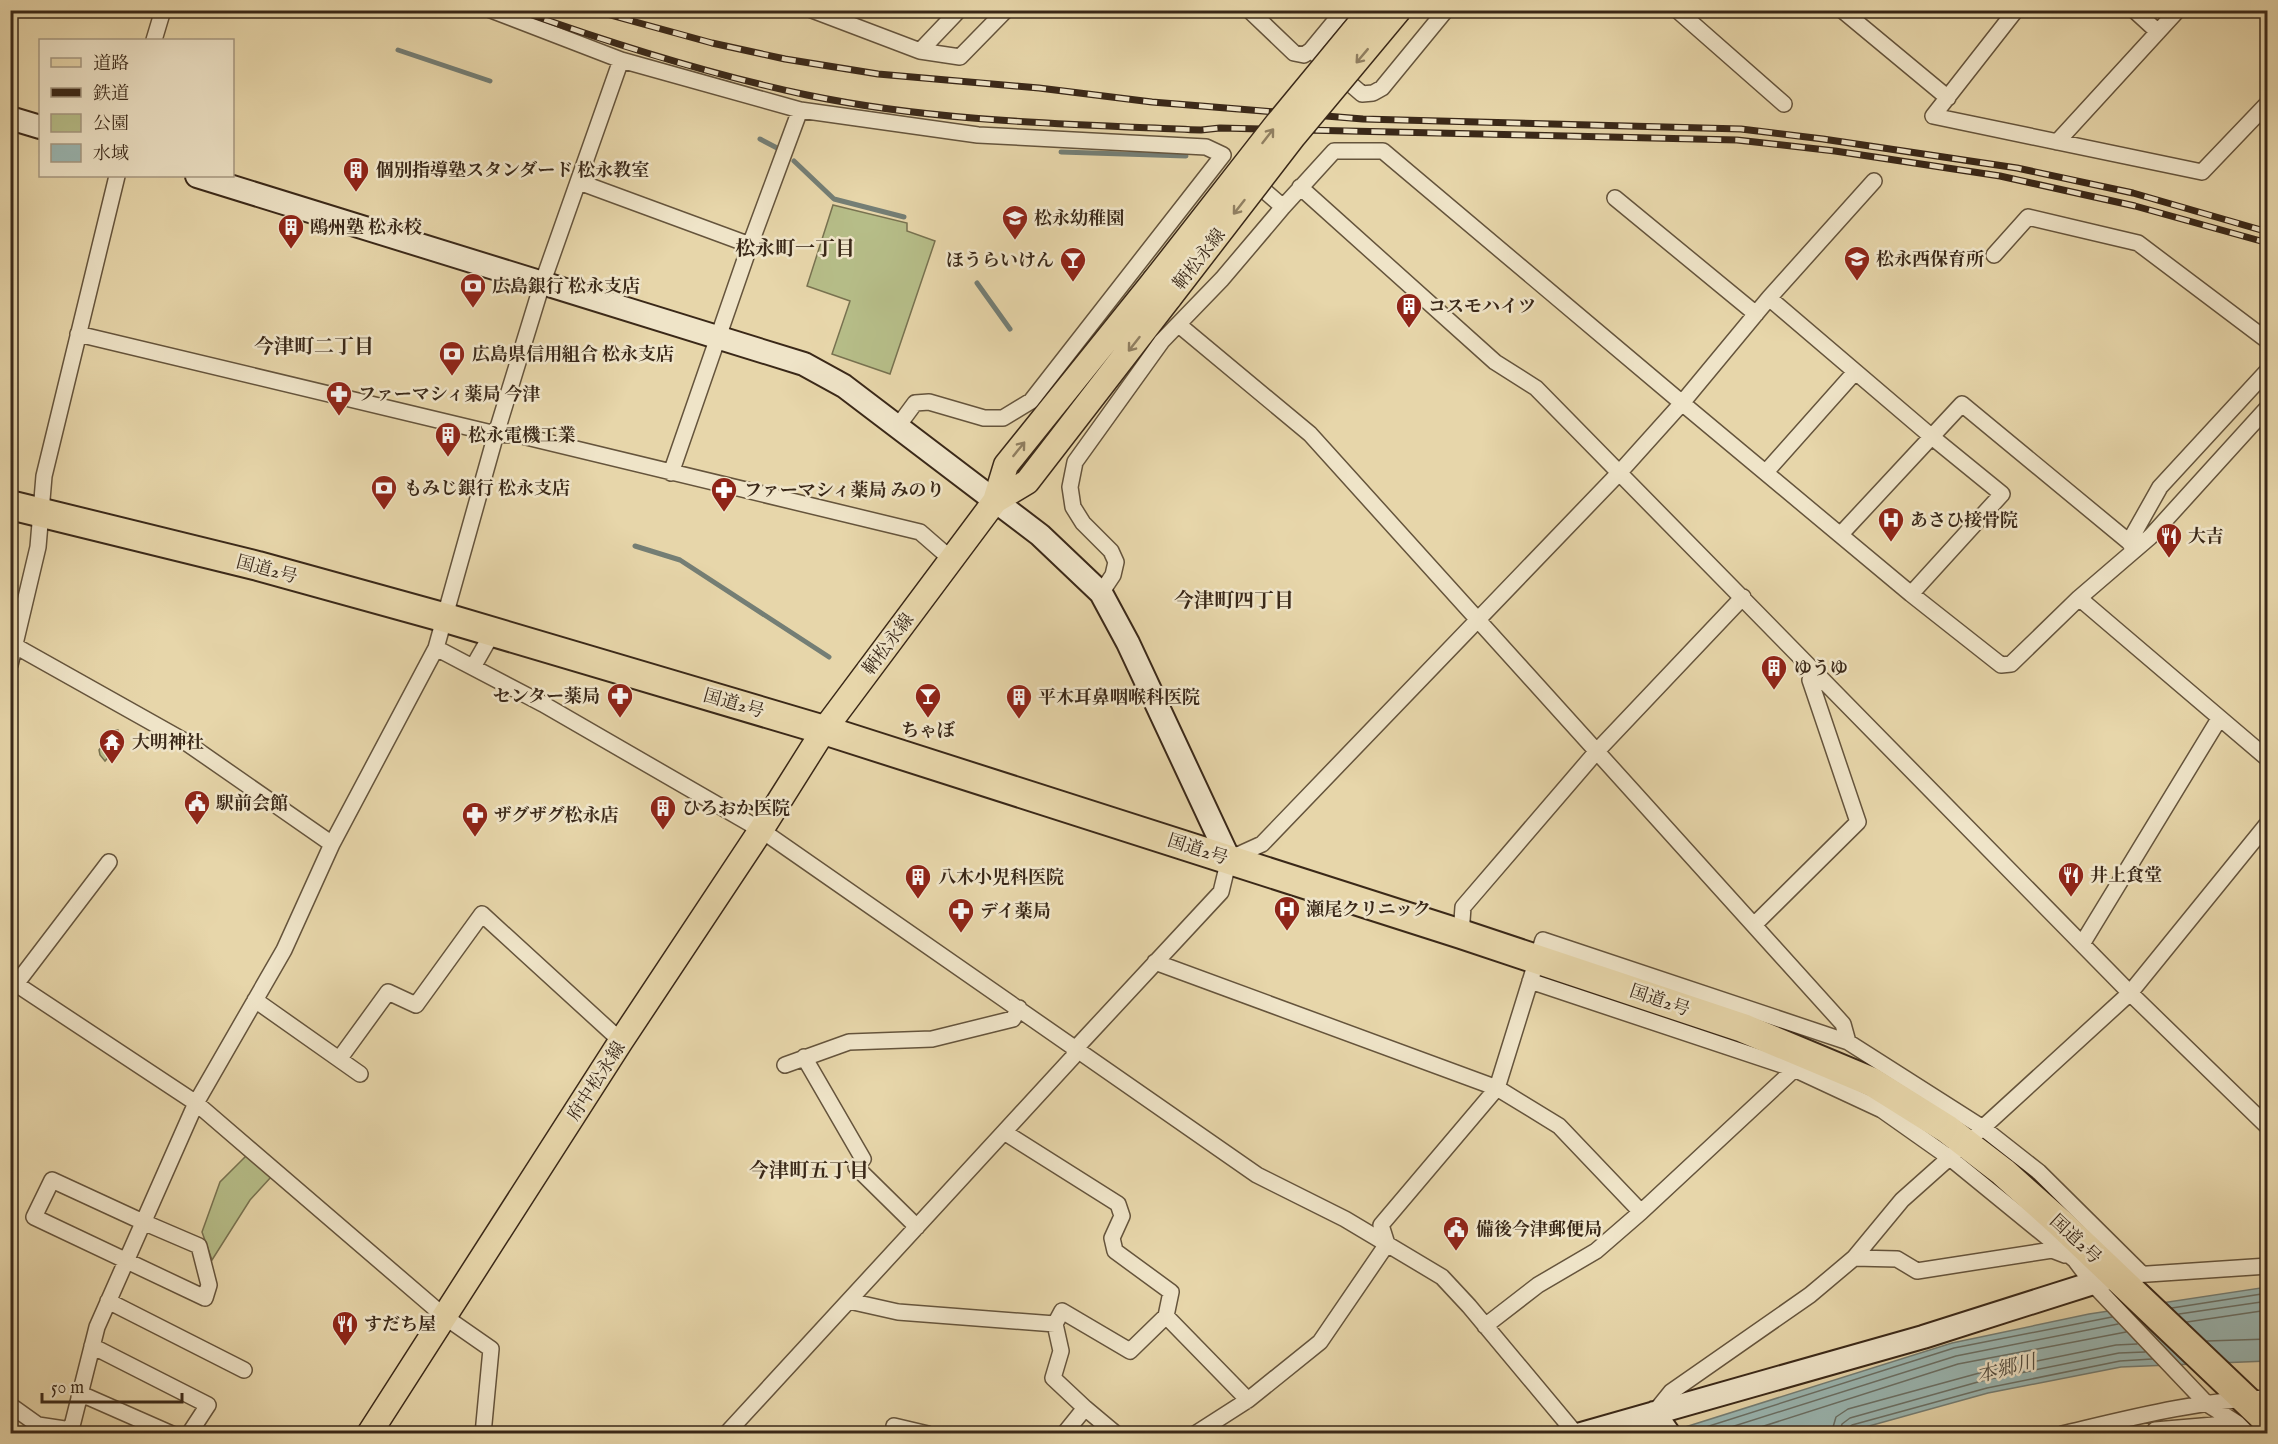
<svg xmlns="http://www.w3.org/2000/svg" width="2278" height="1444" viewBox="0 0 2278 1444" font-family="'IM FELL English','Noto Serif JP',serif">
<rect width="100%" height="100%" fill="#e7d6aa"/>
<filter id="stains"><feTurbulence type="fractalNoise" baseFrequency=".00333" numOctaves="4"/><feColorMatrix values="0 0 0 0 .2 0 0 0 0 .09 0 0 0 0 .02 0 0 0 .5 -.17"/></filter>
<radialGradient id="worn" r=".72"><stop offset=".6" stop-color="#630" stop-opacity="0"/><stop offset="1" stop-color="#630" stop-opacity=".3"/></radialGradient>
<path fill="#b6bd88" stroke="#787250" stroke-width="1.5" d="M833,205L907,223V231L935,241L890,374L832,354L850,301L807,286Z
M114,730H118L119,734L114,742L117,747L105,761L100,755L99,750Z
M247,1155L271,1177L250,1200L212,1260L202,1232L220,1182Z"/>
<path fill="#9ab7b3" stroke="#747e75" stroke-width="1.5" d="M2267,1287V1361L2121,1367L1988,1393L1844,1433L1663,1434L1952,1343L2089,1314Z"/>
<g fill="none" stroke-linecap="round" stroke-linejoin="round">
<path stroke="#6a7066" stroke-width="1.5" d="M2172,1308L2268,1293
M2179,1314L2268,1301
M2187,1322L2268,1310
M2207,1341L2268,1339
M1684,1434L1954,1348L2112,1317
M1709,1434L1956,1356L2118,1324
M1739,1434L1958,1364L2126,1332
M1831,1434L1836,1417L1848,1409L1983,1372L2116,1345L2137,1344
M1840,1434L1842,1424L1850,1418L1985,1380L2119,1353L2145,1352
M1847,1434L1848,1428L1852,1425L1987,1388L2120,1361L2152,1359"/>
<path stroke="#747e75" stroke-width="5" d="M398,50L490,81
M760,139L779,149
M1061,152L1186,156
M794,161L834,199L904,217
M977,283L1010,329
M635,546L680,560L829,657"/>
<g stroke="#65543c" stroke-width="18">
<path id="street" d="M812,10L920,51L960,57L1006,10
M1249,10L1294,53L1304,55L1311,50L1344,10
M1677,10L1784,104
M1842,10L1948,98
M2016,10L1933,116L2202,172L2268,103
M2134,10L2158,32
M154,40L163,10
M1311,50L1362,94L1373,93L1382,88L1446,10
M920,51L959,10
M621,60L800,110L978,135L1206,147L1223,155L1031,401L1003,418H984L929,402L915,403L898,426
M2057,142L2178,10
M1251,179L1283,207
M1874,181L1769,298L1682,403L1911,594L2001,665L2011,664L2079,598L2150,537L2268,407
M579,182L750,245
M1300,187L1495,362L1536,388L2130,993L2268,1127
M1615,198L1756,314
M1994,255L2028,217L2138,243L2268,341
M1769,298L1932,437L2002,494L1911,594
M1179,325L1310,434L1843,1024L1848,1042
M78,334L496,434L518,435L920,532L951,559
M1766,472L1855,372
M671,473L750,245L800,110
M1841,534L1962,404L2129,542L2134,550
M2129,542L2160,487L2268,370
M2079,598L2268,759
M10,643L181,739L332,844
M436,648L543,704L761,830L1257,1175L1345,1219L1442,1277L1469,1306L1576,1434
M10,665L38,547L44,476L117,176
M473,667L493,632
M1754,925L1858,822L1810,680L1815,671
M1461,934L1463,907L1597,751L1743,597
M2082,944L2219,719
M1155,962L1497,1088L1559,1126L1641,1212
M10,980L196,1103L445,1317L491,1349L483,1434
M1530,981L1794,1069L1882,1110L1950,1158L2075,1260L2093,1284L2207,1404L2237,1423
M16,984L109,862
M255,1000L360,1074
M804,1057L863,1159L856,1167L917,1227
M340,1058L388,992L416,1005L482,914L621,1041
M785,1065L849,1042L932,1039L1013,1019L1019,1008
M1004,1132L1073,1057L1076,1048L1221,892L1229,859L1262,844L1620,472L1682,403L1383,151H1334L1283,207L1222,279L1162,341L1075,462L1070,487L1073,507L1083,523L1111,551L1116,562L1113,575L1101,593
M1978,1132L2130,993L2268,823
M52,1180L143,1222L199,1246L209,1285L205,1298L34,1217Z
M1854,1258L1897,1259L1917,1271L2052,1250L2065,1255
M2133,1275L2268,1266
M108,1301L244,1370
M849,1301L898,1312L1055,1324
M1485,1326L1538,1285L1596,1251L1641,1212L1799,1065
M92,1346L208,1405L189,1434
M79,1397H88L172,1434
M10,1405L38,1425L71,1430
M1085,1408L1053,1378L1061,1351L1055,1324L1062,1311L1130,1351L1166,1316L1248,1400
M1654,1413L1671,1392L1810,1295L1854,1258L1902,1200L1957,1151
M894,1426L928,1434
M2155,1430L2237,1423L2248,1434
M70,1434L97,1327L196,1103L284,950L332,844L436,648L496,434L542,284L621,60L491,10
M726,1434L1004,1132L1118,1204L1122,1216L1112,1238L1115,1251L1171,1292L1166,1316
M1064,1434L1085,1408L1116,1434
M1195,1434L1248,1400L1320,1342L1387,1244L1381,1225L1497,1088L1543,940L1848,1042L1983,1128L2039,1172L2142,1274
M2062,1434C2130,1418 2198,1400 2268,1398"/>
</g>
<g stroke="#3a2818" stroke-width="26">
<path id="secondary" d="M10,118L40,127
M197,176L804,364L844,386L1040,535L1101,593L1128,643L1229,859
M1654,1413L1669,1434
M1581,1434L1923,1337L2115,1276"/>
</g>
<g stroke="#3a2818" stroke-width="27">
<path id="primary" d="M995,501L1027,482L1170,297
M369,1434L621,1041L761,830L824,730L995,501L1006,465L1154,281"/>
</g>
<g stroke="#3a2818" stroke-width="32">
<path id="highway" d="M10,505L258,566L446,618L824,730L1461,934L1743,1028L1872,1082L1947,1129L2003,1172L2060,1223L2268,1421"/>
</g>
<use href="#street" stroke="#efe4c8" stroke-width="15"/>
<use href="#secondary" stroke="#efe4c8" stroke-width="22"/>
<use href="#primary" stroke="#e7d6aa" stroke-width="24"/>
<use href="#highway" stroke="#e7d6aa" stroke-width="28"/>
<g stroke="#3a2818" stroke-width="7">
<path id="rail" d="M518,10C613,44 708,74 807,95C936,122 1069,124 1201,130L1220,128L1737,140L1835,151L2000,176L2135,206L2268,243
M592,10L712,43L785,59L878,74L1039,88L1152,102L1363,119L1741,129L1823,139L2017,168L2133,193L2268,232"/>
</g>
<use href="#rail" stroke="#efe4c8" stroke-width="4.5" stroke-dasharray="14" stroke-linecap="butt"/>
<g stroke="#3a2818" stroke-width="27" stroke-linecap="butt">
<path id="primary-bridge" d="M1154,281L1276,125L1371,10
M1170,297L1294,136L1399,10"/>
</g>
<use href="#primary-bridge" stroke="#e7d6aa" stroke-width="24"/>
</g>
<defs><path id="oneway-shaft" d="M-6 0H5M1.5-3L5.5 0L1.5 3" fill="none" stroke-width="1.6" stroke-linecap="round" stroke-linejoin="round" transform="scale(1.5)"/></defs>
<g stroke="#907f61">
<use href="#oneway-shaft" transform="translate(1362 56) rotate(130)"/>
<use href="#oneway-shaft" transform="translate(1268 136) rotate(-52)"/>
<use href="#oneway-shaft" transform="translate(1239 207) rotate(128)"/>
<use href="#oneway-shaft" transform="translate(1134 344) rotate(128)"/>
<use href="#oneway-shaft" transform="translate(1019 449) rotate(-51)"/>
</g>
<defs>
<g id="building-pin" transform="scale(1.35)"><path d="M0 17L-7.5 6A9.5 9.5 0 1 1 7.5 6Z" fill="#8f2418" stroke="#efe4c8"/><path d="M-4-6H4V6H1V3H-1V6H-4ZM-2.5-4.3h1.7v1.8h-1.7ZM.8-4.3h1.7v1.8H.8ZM-2.5-1h1.7V.8h-1.7ZM.8-1h1.7V.8H.8Z" fill="#fff"/></g>
<g id="school-pin" transform="scale(1.35)"><path d="M0 17L-7.5 6A9.5 9.5 0 1 1 7.5 6Z" fill="#8f2418" stroke="#efe4c8"/><path d="M0-5L7-2L0 1L-7-2ZM-4 1L0 2.5L4 1V4Q0 6-4 4Z" fill="#fff"/></g>
<g id="bar-pin" transform="scale(1.35)"><path d="M0 17L-7.5 6A9.5 9.5 0 1 1 7.5 6Z" fill="#8f2418" stroke="#efe4c8"/><path d="M-6-5H6L.8 .8V4.5H3.5V6h-7V4.5H-.8V.8Z" fill="#fff"/></g>
<g id="bank-pin" transform="scale(1.35)"><path d="M0 17L-7.5 6A9.5 9.5 0 1 1 7.5 6Z" fill="#8f2418" stroke="#efe4c8"/><path d="M-6-4H6V4H-6ZM0-2.3a2.3 2.3 0 1 0 0 4.6a2.3 2.3 0 1 0 0-4.6Z" fill="#fff"/></g>
<g id="pharmacy-pin" transform="scale(1.35)"><path d="M0 17L-7.5 6A9.5 9.5 0 1 1 7.5 6Z" fill="#8f2418" stroke="#efe4c8"/><path d="M-2-6h4v4h4v4h-4v4h-4v-4h-4v-4h4Z" fill="#fff"/></g>
<g id="hospital-pin" transform="scale(1.35)"><path d="M0 17L-7.5 6A9.5 9.5 0 1 1 7.5 6Z" fill="#8f2418" stroke="#efe4c8"/><path d="M-5-5h3v3.5h4V-5h3V5h-3V1.5h-4V5h-3Z" fill="#fff"/></g>
<g id="restaurant-pin" transform="scale(1.35)"><path d="M0 17L-7.5 6A9.5 9.5 0 1 1 7.5 6Z" fill="#8f2418" stroke="#efe4c8"/><path d="M-5-6h1v4h1v-4h1v4h1v-4h1v5L-1.5 .5V6h-2V.5L-5-1ZM5-6V6H3V1.5H1.5Q1.5-4 5-6Z" fill="#fff"/></g>
<g id="temple-pin" transform="scale(1.35)"><path d="M0 17L-7.5 6A9.5 9.5 0 1 1 7.5 6Z" fill="#8f2418" stroke="#efe4c8"/><path d="M0-6L5-2H3V0L6.5 2.5H4V6H1.5V3h-3V6H-4V2.5H-6.5L-3 0V-2H-5Z" fill="#fff"/></g>
<g id="civic-pin" transform="scale(1.35)"><path d="M0 17L-7.5 6A9.5 9.5 0 1 1 7.5 6Z" fill="#8f2418" stroke="#efe4c8"/><path d="M-.6-6.5H3V-4.5H.6V-3L4-1V1h2V6H-6V1h2V-1L-.6-3ZM-1.2 2.5V6h2.4V2.5Z" fill="#fff"/></g>
</defs>
<g fill-rule="evenodd">
<use href="#building-pin" x="356" y="170"/>
<use href="#school-pin" x="1015" y="218"/>
<use href="#building-pin" x="291" y="227"/>
<use href="#school-pin" x="1857" y="259"/>
<use href="#bar-pin" x="1073" y="260"/>
<use href="#bank-pin" x="473" y="286"/>
<use href="#building-pin" x="1409" y="306"/>
<use href="#bank-pin" x="452" y="354"/>
<use href="#pharmacy-pin" x="339" y="394"/>
<use href="#building-pin" x="448" y="435"/>
<use href="#bank-pin" x="384" y="488"/>
<use href="#pharmacy-pin" x="724" y="490"/>
<use href="#hospital-pin" x="1891" y="520"/>
<use href="#restaurant-pin" x="2169" y="536"/>
<use href="#building-pin" x="1774" y="668"/>
<use href="#pharmacy-pin" x="620" y="696"/>
<use href="#bar-pin" x="928" y="696"/>
<use href="#building-pin" x="1019" y="697"/>
<use href="#temple-pin" x="112" y="742"/>
<use href="#civic-pin" x="197" y="803"/>
<use href="#building-pin" x="663" y="808"/>
<use href="#pharmacy-pin" x="475" y="815"/>
<use href="#restaurant-pin" x="2071" y="875"/>
<use href="#building-pin" x="918" y="877"/>
<use href="#hospital-pin" x="1287" y="909"/>
<use href="#pharmacy-pin" x="961" y="911"/>
<use href="#civic-pin" x="1456" y="1229"/>
<use href="#restaurant-pin" x="345" y="1324"/>
</g>
<g text-anchor="middle" stroke-width="5" stroke-linejoin="round" paint-order="stroke">
<g font-size="18" font-weight="bold" fill="#3a2818" stroke="#efe4c8" text-anchor="start">
<text x="376" y="176">個別指導塾スタンダード 松永教室</text>
<text x="1034" y="224">松永幼稚園</text>
<text x="310" y="233">鴎州塾 松永校</text>
<text x="1876" y="265">松永西保育所</text>
<text x="1054" y="266" text-anchor="end">ほうらいけん</text>
<text x="492" y="292">広島銀行 松永支店</text>
<text x="1428" y="312">コスモハイツ</text>
<text x="472" y="360">広島県信用組合 松永支店</text>
<text x="358" y="400">ファーマシィ薬局 今津</text>
<text x="468" y="441">松永電機工業</text>
<text x="404" y="494">もみじ銀行 松永支店</text>
<text x="744" y="496">ファーマシィ薬局 みのり</text>
<text x="1910" y="526">あさひ接骨院</text>
<text x="2188" y="542">大吉</text>
<text x="1794" y="674">ゆうゆ</text>
<text x="600" y="702" text-anchor="end">センター薬局</text>
<text x="1038" y="703">平木耳鼻咽喉科医院</text>
<text x="928" y="736" text-anchor="middle">ちゃぼ</text>
<text x="132" y="748">大明神社</text>
<text x="216" y="809">駅前会館</text>
<text x="682" y="814">ひろおか医院</text>
<text x="494" y="821">ザグザグ松永店</text>
<text x="2090" y="881">井上食堂</text>
<text x="938" y="883">八木小児科医院</text>
<text x="1306" y="915">瀬尾クリニック</text>
<text x="980" y="917">デイ薬局</text>
<text x="1476" y="1235">備後今津郵便局</text>
<text x="364" y="1330">すだち屋</text>
</g>
<g font-size="18" fill="#3a2818" stroke="#efe4c8">
<text transform="translate(1199 259) rotate(-52)" y="6">鞆松永線</text>
<text transform="translate(267 569) rotate(15)" y="6">国道2号</text>
<text transform="translate(888 644) rotate(-53)" y="6">鞆松永線</text>
<text transform="translate(734 703) rotate(16)" y="6">国道2号</text>
<text transform="translate(1198 849) rotate(18)" y="6">国道2号</text>
<text transform="translate(1660 1000) rotate(19)" y="6">国道2号</text>
<text transform="translate(596 1081) rotate(-57)" y="6">府中松永線</text>
<text transform="translate(2076 1239) rotate(43)" y="6">国道2号</text>
</g>
<g font-size="20" font-weight="bold" fill="#3a2818" stroke="#efe4c8">
<text x="795" y="255">松永町一丁目</text>
<text x="314" y="353">今津町二丁目</text>
<text x="1234" y="607">今津町四丁目</text>
<text x="809" y="1177">今津町五丁目</text>
</g>
<g font-size="20" font-style="italic" fill="#524c3f" stroke="#efe4c8">
<text transform="translate(2006 1368) rotate(-14)" y="7">本郷川</text>
</g>
</g>
<rect width="2278" height="1444" fill="none" stroke="#e7d6aa" stroke-width="36"/>
<rect x="12" y="12" width="2254" height="1420" fill="none" stroke="#3a2818" stroke-width="3"/>
<rect x="18" y="18" width="2242" height="1408" fill="none" stroke="#3a2818" stroke-width="1.5"/>
<rect x="39" y="39" width="195" height="138" fill="#efe4c8" stroke="#a79982" stroke-width="1.5"/>
<rect x="51" y="58" width="30" height="9" fill="#e7d6aa" stroke="#a79982" stroke-width="1.5"/>
<text x="93" y="69" font-size="18" fill="#3a2818">道路</text>
<rect x="51" y="88" width="30" height="9" fill="#3a2818" stroke="#a79982" stroke-width="1.5"/>
<text x="93" y="99" font-size="18" fill="#3a2818">鉄道</text>
<rect x="51" y="114" width="30" height="18" fill="#b6bd88" stroke="#a79982" stroke-width="1.5"/>
<text x="93" y="129" font-size="18" fill="#3a2818">公園</text>
<rect x="51" y="144" width="30" height="18" fill="#9ab7b3" stroke="#a79982" stroke-width="1.5"/>
<text x="93" y="159" font-size="18" fill="#3a2818">水域</text>
<path d="M42 1393v9h140v-9" fill="none" stroke="#3a2818" stroke-width="3"/>
<text x="51" y="1393" font-size="18" fill="#3a2818" stroke="#efe4c8" stroke-width="4.5" paint-order="stroke">50 m</text>
<rect width="100%" height="100%" filter="url(#stains)"/>
<rect width="100%" height="100%" fill="url(#worn)"/>
</svg>
